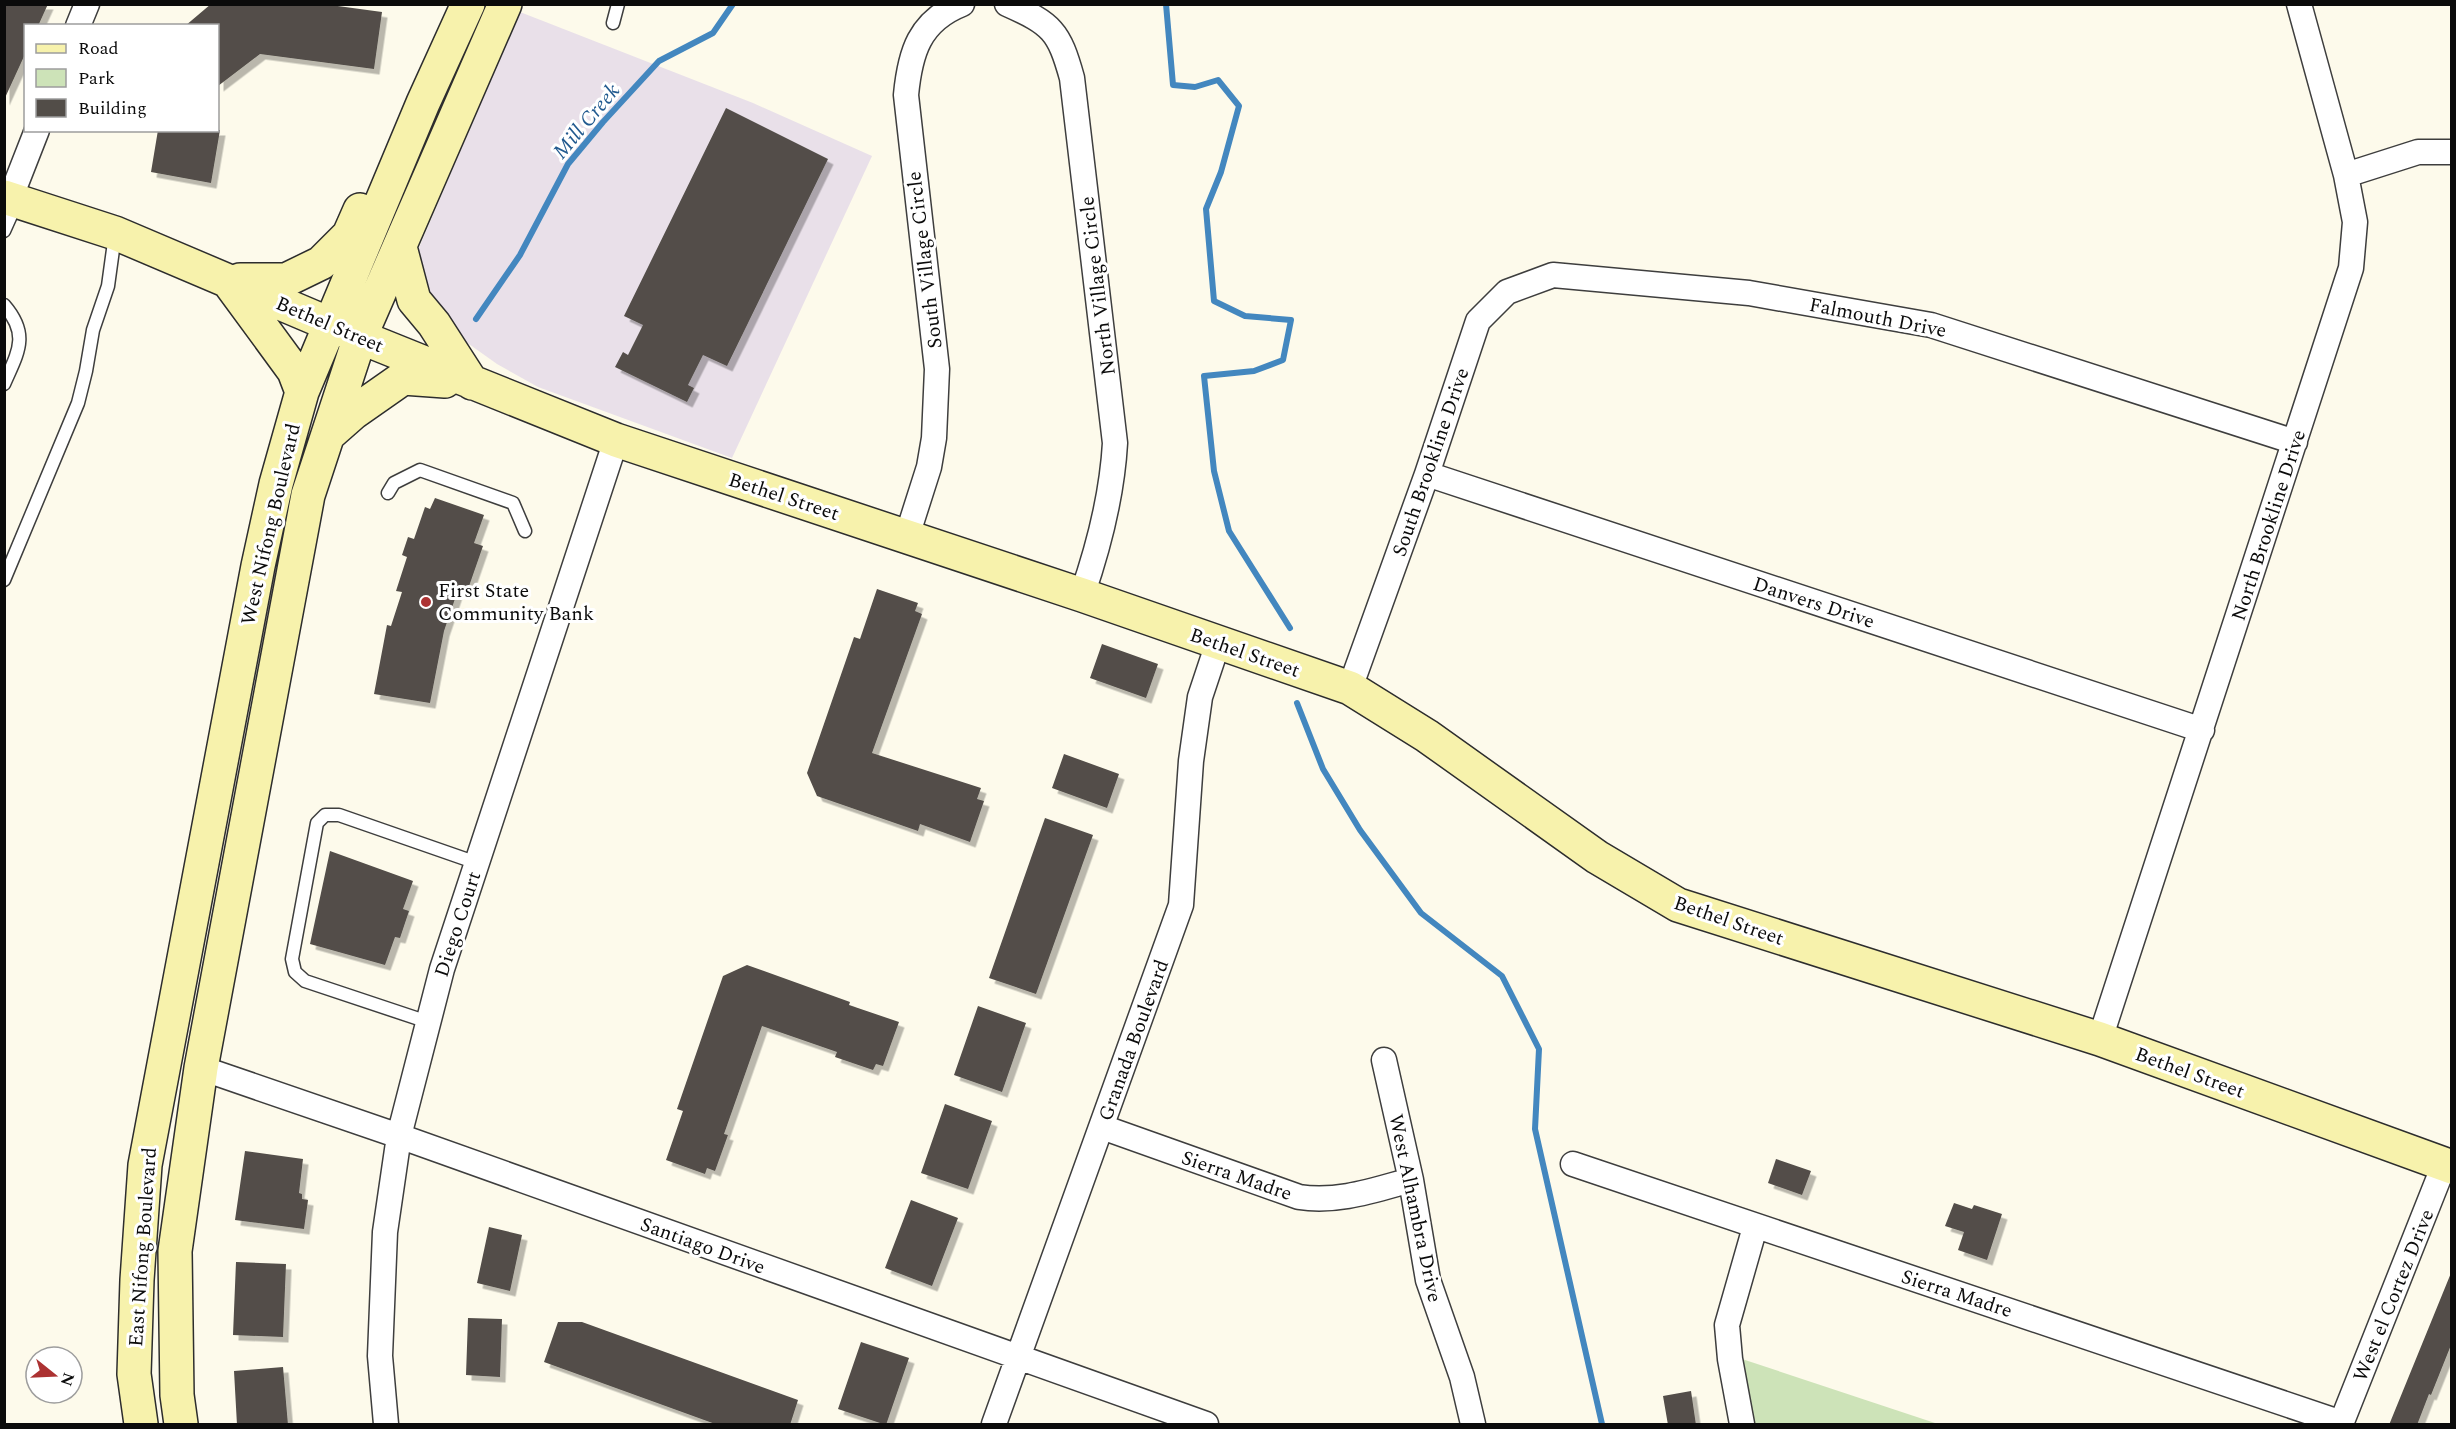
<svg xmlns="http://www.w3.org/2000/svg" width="2456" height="1429" viewBox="0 0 2456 1429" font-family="Spectral,serif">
<defs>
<filter id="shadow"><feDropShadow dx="5.5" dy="5.5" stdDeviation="0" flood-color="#0004"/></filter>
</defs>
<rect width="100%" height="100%" fill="#fdfaeb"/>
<path fill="#e9e0e9" d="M520,12L753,103L872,156L732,458L538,387L497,364L452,332L416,284L418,250Z"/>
<path fill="#cde3b8" d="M1742,1359L1938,1424H1755Z"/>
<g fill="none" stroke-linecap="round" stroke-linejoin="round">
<path stroke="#4387bf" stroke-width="6" d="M1166,4L1173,85L1195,87L1218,80L1239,106L1221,172L1206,209L1214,301L1245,316L1291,320L1283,360L1254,371L1204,376L1214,471L1229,531L1290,628
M476,319L520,255L568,164L603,122L659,61L713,33L733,4
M1297,703L1323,769L1360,830L1421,913L1502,976L1539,1049L1535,1129L1602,1424"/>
</g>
<path fill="#524d48" filter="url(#shadow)" d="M4,4H48L38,26H26V52L4,100Z
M211,4H323L382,12L374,69L260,54L218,86V26H185Z
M726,108L828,159L727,366L703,355L688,385L694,388L687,402L615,367L623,352L628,355L643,325L624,316Z
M158,130H220L211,183L151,172Z
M435,498L484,515L474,543L483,546L467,592L458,590L444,631L430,703L374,694L387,625L391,626L402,592L396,591L407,557L402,555L408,537L414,539L425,507L430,509Z
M877,589L918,603L915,611L922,614L872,753L981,788L977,799L984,801L970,842L920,824L918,831L817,796L807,773L854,637L860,639Z
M1102,644L1158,664L1146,698L1090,678Z
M1064,754L1119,774L1107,808L1052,788Z
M1045,818L1093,835L1036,994L989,978Z
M330,851L413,881L403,909L409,911L400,938L395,937L385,965L310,944Z
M747,965L850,1002L849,1005L899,1022L883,1066L876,1064L873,1070L835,1057L837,1052L762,1026L724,1134L728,1135L715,1171L707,1168L705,1174L666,1160L683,1111L677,1109L723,976Z
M978,1006L1026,1023L1002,1092L954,1075Z
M945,1104L992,1121L968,1189L921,1173Z
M245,1151L303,1159L299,1193L302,1194V1199L308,1200L304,1229L235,1220Z
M1776,1159L1811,1171L1802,1195L1768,1183Z
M911,1200L958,1218L932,1286L885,1268Z
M1954,1203L1972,1209L1974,1205L2002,1214L1987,1260L1958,1250L1964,1232L1945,1226Z
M489,1227L522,1235L510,1291L477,1283Z
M236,1262L286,1264L283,1337L233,1335Z
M2451,1273V1345L2431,1395L2429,1394L2417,1425H2389Z
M468,1318L502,1319L500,1377L466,1375Z
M558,1322H582L798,1400L790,1425H718L544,1362Z
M861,1342L909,1358L886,1425L838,1409Z
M283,1367L288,1425H237L234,1371Z
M1691,1391L1696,1425H1668L1663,1396Z"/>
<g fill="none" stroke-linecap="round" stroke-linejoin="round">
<g stroke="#3e3e3e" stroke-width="15">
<path id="lane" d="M613,23L618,4
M4,231L17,202
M4,305C30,335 18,352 4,384
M388,493L394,483L420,470L513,503L525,531
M4,580L78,403L86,371L93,330L108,286L115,235
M428,1022L305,981L295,972L292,959L317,823L325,815H339L477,863"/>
</g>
<g stroke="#3e3e3e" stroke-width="27">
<path id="street" d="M1007,4C1052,24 1059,31 1072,78L1115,443C1112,496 1099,546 1082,595
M78,26L87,4
M2346,175L2418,152H2452
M10,199L37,130
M1427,474L2202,730
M907,536L929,467L934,438L937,369L906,95C910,53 919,21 962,4
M1350,688L1427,474L1478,321L1507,292L1553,275L1749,293L1931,325L2295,442
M2100,1039L2351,268L2355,222L2346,175L2299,4
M1384,1060L1411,1180L1428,1280L1462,1377L1473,1424
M201,1068L399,1136L1206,1424
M1102,1127L1299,1197C1338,1203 1374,1190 1411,1180
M1573,1164L2342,1423
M386,1424L380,1356L385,1232L399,1136L442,969L616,440
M994,1424L1181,905L1191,761L1200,697L1218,643
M1742,1424L1730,1359L1727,1325L1755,1227
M2341,1424L2444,1165"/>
</g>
<g stroke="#2d2d2d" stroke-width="36">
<path id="secondary" d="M4,197L115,233L360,337L616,440L1082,595L1350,688L1427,736L1597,857L1678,905L2100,1039L2452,1167
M400,247L414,300L434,324L472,383
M240,280H286L321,263L349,235L360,210
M228,281L294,371L302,392
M328,435L353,413L403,378L445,381
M141,1424L134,1374L137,1280L145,1165L258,566L276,484L302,392L423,103L468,4
M181,1424L177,1395L175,1251L201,1068L308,495L360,337L505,4"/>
</g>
<use href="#lane" stroke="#fff" stroke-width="12"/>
<use href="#street" stroke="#fff" stroke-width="24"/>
<use href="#secondary" stroke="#f7f2ac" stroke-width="33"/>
</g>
<circle fill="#ac3232" stroke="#fff" stroke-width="2" cx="426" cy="602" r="6"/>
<g text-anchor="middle" stroke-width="6" stroke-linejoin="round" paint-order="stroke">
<g font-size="20" fill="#0b0b0b" stroke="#fff">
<text transform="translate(924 260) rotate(-97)" y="7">South Village Circle</text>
<text transform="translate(1097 286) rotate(-97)" y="7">North Village Circle</text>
<text transform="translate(1878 317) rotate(11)" y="7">Falmouth Drive</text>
<text transform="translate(330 324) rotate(23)" y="7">Bethel Street</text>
<text transform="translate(1430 462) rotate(-71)" y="7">South Brookline Drive</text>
<text transform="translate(784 496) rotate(18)" y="7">Bethel Street</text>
<text transform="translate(270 524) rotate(-77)" y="7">West Nifong Boulevard</text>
<text transform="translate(2268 525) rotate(-72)" y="7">North Brookline Drive</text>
<text transform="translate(1814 602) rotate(18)" y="7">Danvers Drive</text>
<text transform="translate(1245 652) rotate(19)" y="7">Bethel Street</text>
<text transform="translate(1729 920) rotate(19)" y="7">Bethel Street</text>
<text transform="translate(457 924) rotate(-72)" y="7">Diego Court</text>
<text transform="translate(1133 1040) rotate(-70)" y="7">Granada Boulevard</text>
<text transform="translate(2190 1072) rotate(20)" y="7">Bethel Street</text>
<text transform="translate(1237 1175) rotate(19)" y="7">Sierra Madre</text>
<text transform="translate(1416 1208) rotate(78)" y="7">West Alhambra Drive</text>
<text transform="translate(703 1245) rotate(20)" y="7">Santiago Drive</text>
<text transform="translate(142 1247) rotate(-86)" y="7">East Nifong Boulevard</text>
<text transform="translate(1957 1293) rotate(18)" y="7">Sierra Madre</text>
<text transform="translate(2393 1295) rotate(-68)" y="7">West el Cortez Drive</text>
</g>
<g font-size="20" fill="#0b0b0b" stroke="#fff" text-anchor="start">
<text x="438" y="597">First State<tspan x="438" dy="23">Community Bank</tspan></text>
</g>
<g font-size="21" font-style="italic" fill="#225a8f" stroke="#fff">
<text transform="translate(586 121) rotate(-50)" y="7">Mill Creek</text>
</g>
</g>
<rect width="2456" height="1429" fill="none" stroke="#0b0b0b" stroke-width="12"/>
<rect x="24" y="24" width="195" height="108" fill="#ffffff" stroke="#9d9d9d" stroke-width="1.5"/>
<rect x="36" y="44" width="30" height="9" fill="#f7f2ac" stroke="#9d9d9d" stroke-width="1.5"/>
<text x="78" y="54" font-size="18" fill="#0b0b0b">Road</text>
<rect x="36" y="69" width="30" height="18" fill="#cde3b8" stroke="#9d9d9d" stroke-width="1.5"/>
<text x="78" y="84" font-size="18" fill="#0b0b0b">Park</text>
<rect x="36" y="99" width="30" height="18" fill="#524d48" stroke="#9d9d9d" stroke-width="1.5"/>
<text x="78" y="114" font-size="18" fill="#0b0b0b">Building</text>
<g transform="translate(54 1375) rotate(108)"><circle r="28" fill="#ffffff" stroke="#9d9d9d" stroke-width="1.5"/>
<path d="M0-4.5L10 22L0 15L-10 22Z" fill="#ac3232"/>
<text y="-9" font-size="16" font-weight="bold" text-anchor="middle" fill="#0b0b0b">N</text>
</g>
</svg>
